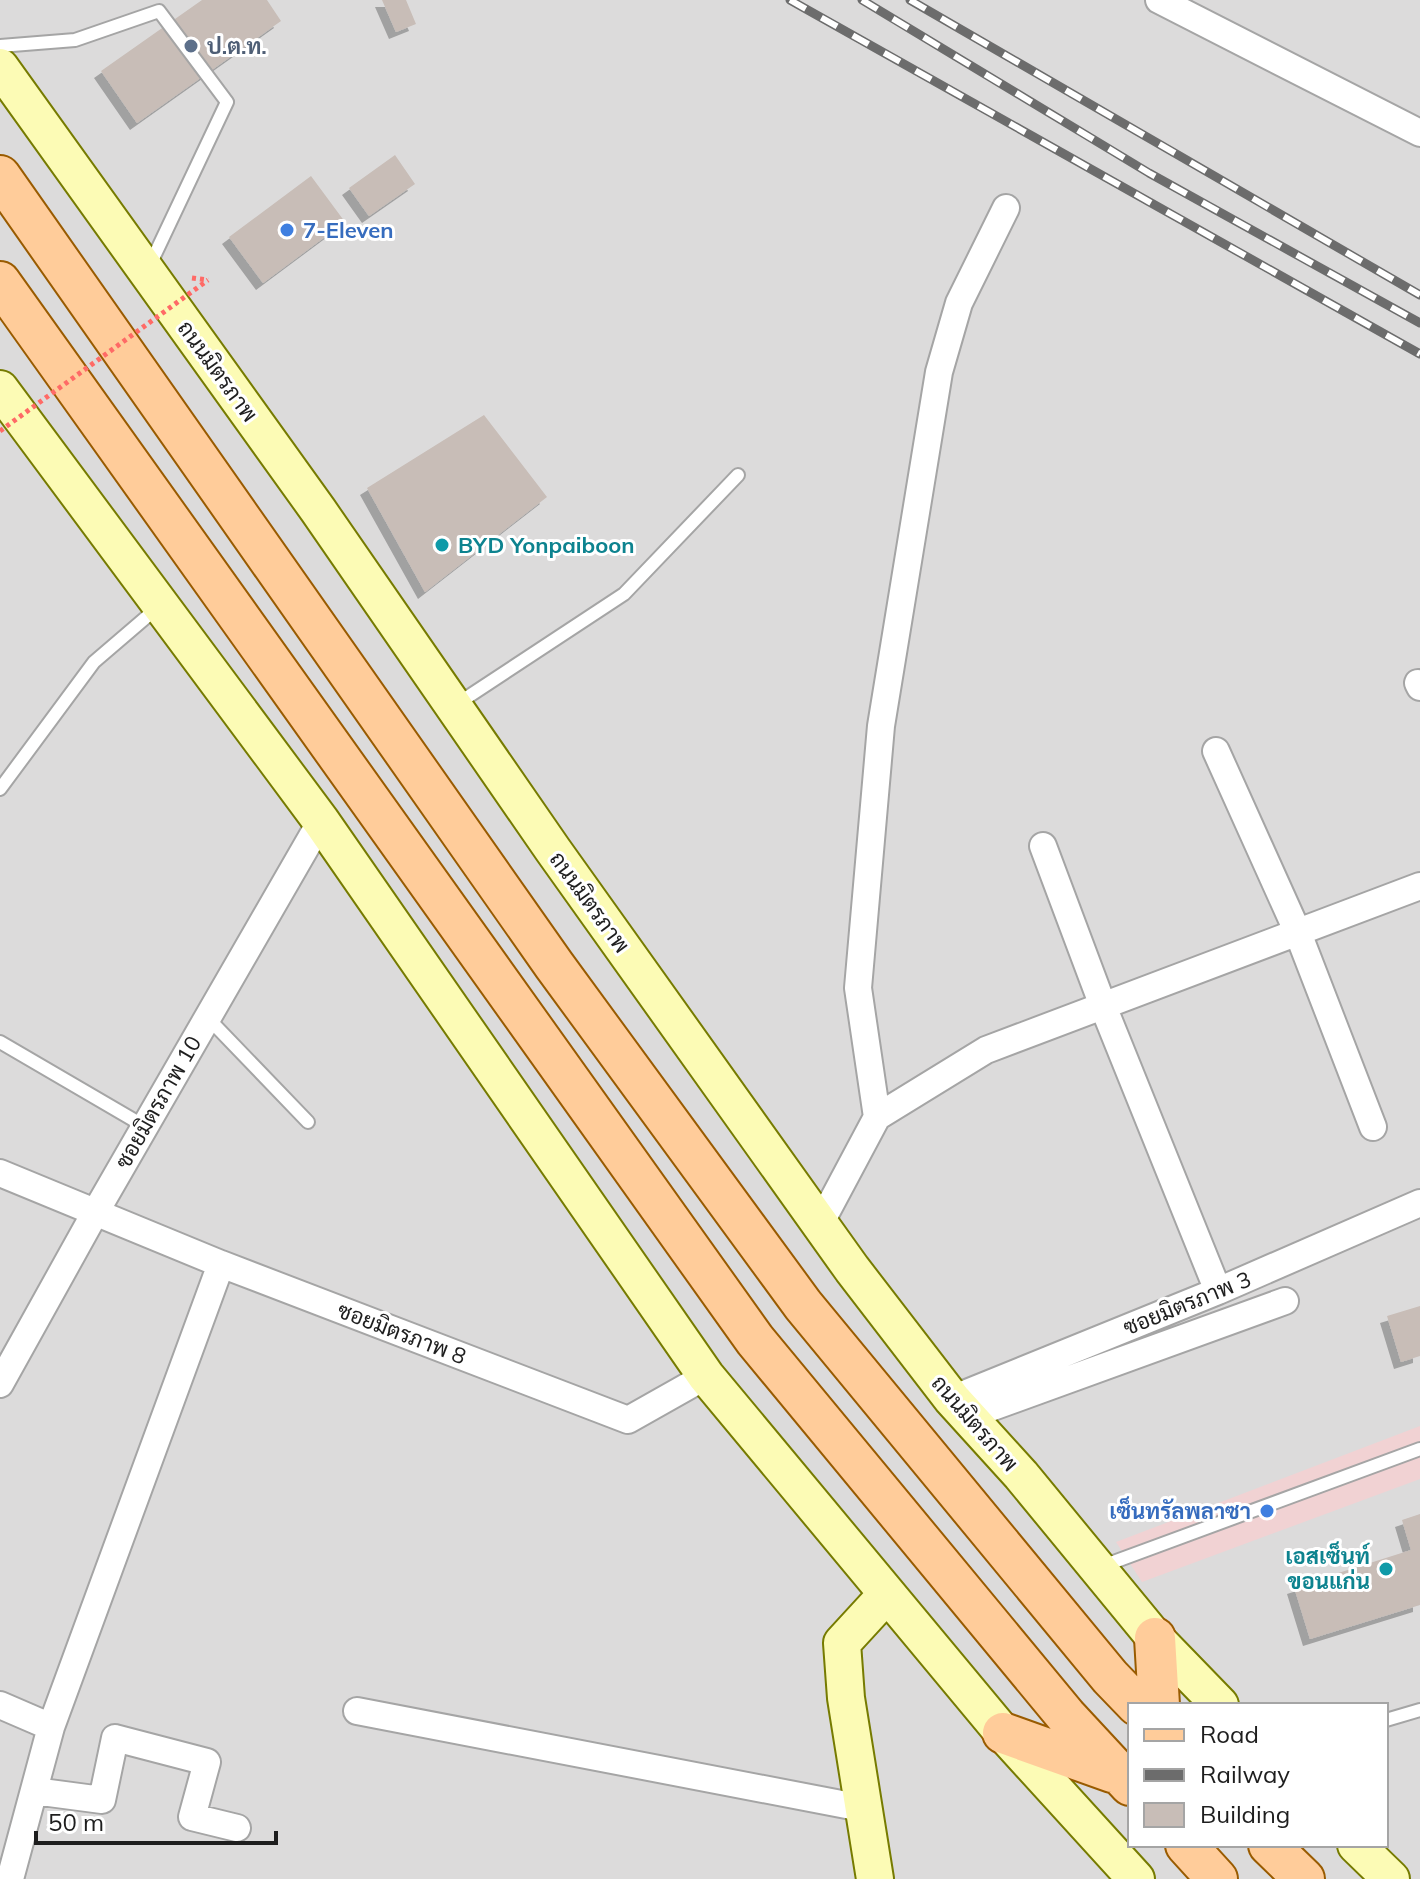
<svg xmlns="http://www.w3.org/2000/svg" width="1420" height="1879" viewBox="0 0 1420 1879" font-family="Mulish,Sarabun,sans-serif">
<defs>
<filter id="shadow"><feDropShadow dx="-7" dy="7" stdDeviation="0" flood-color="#0004"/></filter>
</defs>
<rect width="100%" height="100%" fill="#f0ebe4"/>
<path fill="#dcdbdb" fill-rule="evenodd" d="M0,0H1420V1879H0ZM1130,1705H1386V1845H1130Z"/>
<path fill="#f1d2d3" d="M1420,1426V1479L1142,1582L1116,1542Z"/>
<path fill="#c8bdb7" filter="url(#shadow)" d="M202,0H267L281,21L137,123L101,71Z
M382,0H406L416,24L396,32Z
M395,155L415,184L369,216L349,188Z
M311,176L345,222L263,283L229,237Z
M484,415L547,497L425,592L367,488Z
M1420,1306V1356L1401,1362L1387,1316Z
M1420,1514V1605L1310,1639L1294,1587L1411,1550L1402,1520Z"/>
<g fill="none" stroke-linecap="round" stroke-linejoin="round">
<g stroke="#a5a5a5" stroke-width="16">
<path id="lane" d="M0,46L75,40L159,11L227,102L149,267
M457,704L624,594L738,475
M0,789L94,662L157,608
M207,1017L308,1122
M0,1042L144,1126
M1100,1567L1420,1449
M1386,1720L1420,1710"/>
</g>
<g stroke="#a5a5a5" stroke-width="30">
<path id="street" d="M1159,0L1420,133
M1418,683L1420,687
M1216,751L1298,933L1373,1127
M1043,846L1103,1006L1218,1291
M877,1117L858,988L881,726L939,372L959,303L1006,208
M0,1173L221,1264L628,1420L706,1376
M820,1224L877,1117L986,1050L1420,886
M0,1384L95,1213L321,821
M952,1399L1218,1291L1420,1203
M968,1416L1285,1301
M0,1705L51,1727
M357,1711L862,1808
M34,1791L102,1800L115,1738L207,1762L192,1817L237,1828
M10,1879L51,1727L221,1264"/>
</g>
<g stroke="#767b00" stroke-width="40">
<path id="secondary" d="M0,67L318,510L553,850L852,1269L952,1399L1021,1475L1155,1638L1220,1705
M0,389L321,821L706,1376L1003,1733L1136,1879
M1356,1845L1391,1879
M875,1879L846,1698L842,1643L887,1594"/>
</g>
<g stroke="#995b00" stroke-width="44">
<path id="primary" d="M0,176L554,965L803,1305L1110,1677L1137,1705
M0,282L755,1340L1066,1716L1130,1785
M1155,1638L1159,1705
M1003,1733L1112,1772
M1186,1845L1217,1879
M1269,1845L1304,1879"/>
</g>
<path stroke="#ff6a66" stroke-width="5" stroke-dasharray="4 4" stroke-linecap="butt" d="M192,278L208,280"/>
<use href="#lane" stroke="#fff" stroke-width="12"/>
<use href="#street" stroke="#fff" stroke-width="26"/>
<use href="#secondary" stroke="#fcfbb5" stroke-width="36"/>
<use href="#primary" stroke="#ffcc9a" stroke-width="40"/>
<g stroke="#6c6c6c" stroke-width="9">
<path id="rail" d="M790,0L1420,354
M862,0L1149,173L1420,323
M910,0L1420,295"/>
</g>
<use href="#rail" stroke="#fff" stroke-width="6" stroke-dasharray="18" stroke-linecap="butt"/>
<path stroke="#ff6a66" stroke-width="5" stroke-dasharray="4 4" stroke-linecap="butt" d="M0,431L208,280"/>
</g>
<circle fill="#5c6f8a" stroke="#fff" stroke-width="3" cx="191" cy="46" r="8"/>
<g fill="#3f7fe0" stroke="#fff" stroke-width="3">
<circle cx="287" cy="230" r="8"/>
<circle cx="1267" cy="1511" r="8"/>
</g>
<g fill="#0f9aa8" stroke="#fff" stroke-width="3">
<circle cx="442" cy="545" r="8"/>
<circle cx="1386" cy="1569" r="8"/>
</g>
<g text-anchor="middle" stroke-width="6" stroke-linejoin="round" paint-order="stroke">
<g font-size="22" font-weight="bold" fill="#4e5e75" stroke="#fff" text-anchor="start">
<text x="207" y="54">ป.ต.ท.</text>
</g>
<g font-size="22" font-weight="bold" fill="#366cbe" stroke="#fff" text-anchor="start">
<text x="303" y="238">7-Eleven</text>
<text x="1251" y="1519" text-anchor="end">เซ็นทรัลพลาซา</text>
</g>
<g font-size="22" fill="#1e1e1e" stroke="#fff">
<text transform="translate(218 371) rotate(54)" y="8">ถนนมิตรภาพ</text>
<text transform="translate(590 902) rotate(54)" y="8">ถนนมิตรภาพ</text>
<text transform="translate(158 1102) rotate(-60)" y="8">ซอยมิตรภาพ 10</text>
<text transform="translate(1187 1303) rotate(-22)" y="8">ซอยมิตรภาพ 3</text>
<text transform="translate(402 1333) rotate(21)" y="8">ซอยมิตรภาพ 8</text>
<text transform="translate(975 1423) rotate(49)" y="8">ถนนมิตรภาพ</text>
</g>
<g font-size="22" font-weight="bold" fill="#0d838f" stroke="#fff" text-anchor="start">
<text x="458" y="553">BYD Yonpaiboon</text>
<text x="1370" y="1564" text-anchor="end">เอสเซ็นท์<tspan x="1370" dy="25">ขอนแก่น</tspan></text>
</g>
</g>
<rect x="1128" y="1703" width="260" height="144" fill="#ffffff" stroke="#a5a5a5" stroke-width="2"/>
<rect x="1144" y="1729" width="40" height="12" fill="#ffcc9a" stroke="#a5a5a5" stroke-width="2"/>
<text x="1200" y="1743" font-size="24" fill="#1e1e1e">Road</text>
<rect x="1144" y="1769" width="40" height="12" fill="#6c6c6c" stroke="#a5a5a5" stroke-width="2"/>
<text x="1200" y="1783" font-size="24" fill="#1e1e1e">Railway</text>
<rect x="1144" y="1803" width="40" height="24" fill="#c8bdb7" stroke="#a5a5a5" stroke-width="2"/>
<text x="1200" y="1823" font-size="24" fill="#1e1e1e">Building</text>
<path d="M36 1831v12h240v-12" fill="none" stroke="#1e1e1e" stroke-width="4"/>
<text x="48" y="1831" font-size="24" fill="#1e1e1e" stroke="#ffffff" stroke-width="6" paint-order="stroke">50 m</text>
</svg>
